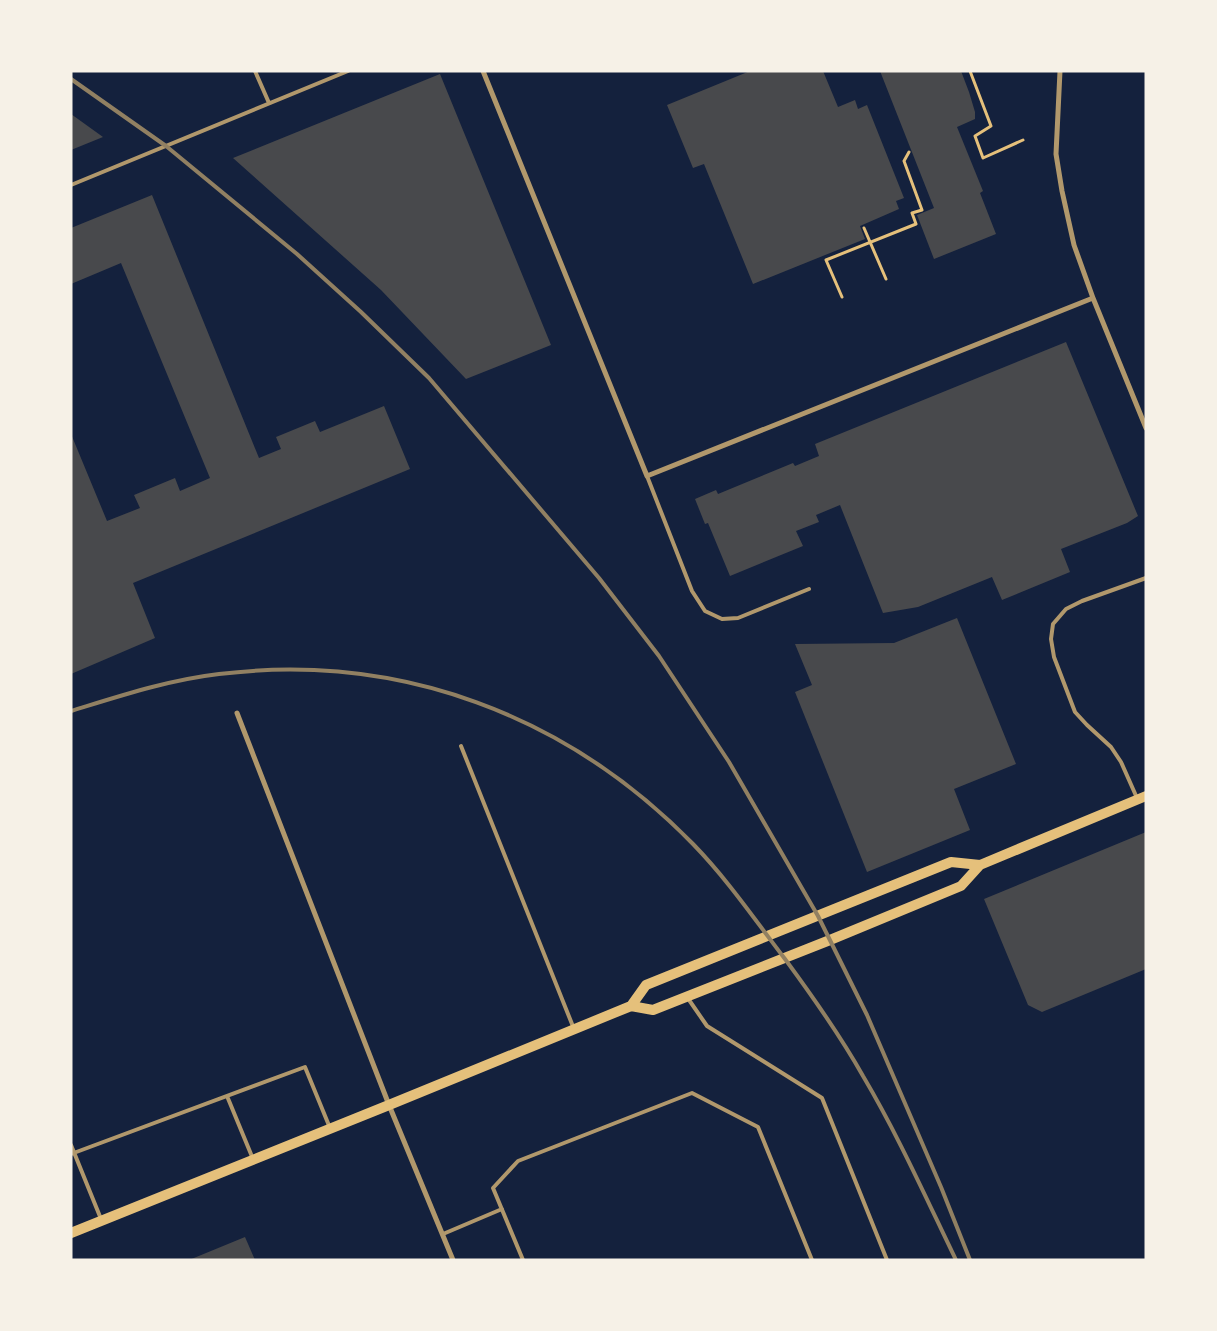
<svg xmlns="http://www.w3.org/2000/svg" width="1217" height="1331" viewBox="0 0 1217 1331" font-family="'DM Sans',sans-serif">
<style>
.building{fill:#48494c}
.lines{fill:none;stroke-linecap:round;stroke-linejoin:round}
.path{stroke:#e5c07b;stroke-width:3}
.service{stroke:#b1986c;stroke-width:4}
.minor{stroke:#b1986c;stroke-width:5}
.secondary{stroke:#e5c07b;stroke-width:10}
.rail{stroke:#918062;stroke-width:4}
</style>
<rect width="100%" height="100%" fill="#14213d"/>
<path class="building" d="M750 71H823L838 107 855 100 858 109 867 105 904 198 896 201 899 209 860 226 865 239 753 284 704 164 693 168 667 105Z
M880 71H961L969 92 975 112V119L957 127 983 191 980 193 996 234 934 259 917 215 934 208Z
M440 74 551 345 466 379 381 290 233 158Z
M71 114 103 137 71 150Z
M152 195 259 458 281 449 276 437 315 421 320 432 384 406 410 469 133 583 155 638 71 674V434L107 521 140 508 134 495 175 478 180 491 210 478 121 263 71 284V228Z
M1066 342 1138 516 1127 523 1061 549 1070 572 1002 600 992 577 918 607 883 613 840 505 816 515 819 522 796 531 803 546 730 576 708 523 705 524 695 499 716 490 718 494 793 463 795 466 819 456 815 444Z
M957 618 1016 764 954 789 970 830 867 872 795 692 812 685 795 644 894 643Z
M1146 832V969L1042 1012 1028 1005 984 899Z
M245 1237 255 1260H189Z"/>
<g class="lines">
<path class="path" d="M970 71 991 126 975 136 983 158 1023 140
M864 228 886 279
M842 297 826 260 916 224 912 213 922 210 904 161 909 152"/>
<path class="service" d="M255 71 269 103
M71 185 348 71
M647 476 692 591 705 611 722 619 738 618 809 589
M461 746 574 1029
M1137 798 1121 762 1111 747 1087 725 1075 712 1054 657 1051 639 1053 624 1066 609 1082 601 1146 578
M687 997 707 1026 822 1098 887 1260
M227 1096 253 1159
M71 1145 101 1219
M71 1154 305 1067 330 1128
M443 1234 502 1209
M523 1260 493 1188 518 1161 692 1093 758 1127 812 1260"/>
<path class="minor" d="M483 71 647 476 1093 298
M1060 71 1056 154 1062 191 1074 245 1093 298 1146 428
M237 713 389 1105 453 1260"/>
<path class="secondary" d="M631 1006 653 1010 830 940 961 886 980 865 1146 796
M71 1233 389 1105 631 1006 646 985 951 862 980 865"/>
<path class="rail" d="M71 79 166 146 297 254 361 312 429 378 599 578 659 656 729 762 818 916 867 1015 941 1187 970 1260
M71 711C120 696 168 680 219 674 400 652 567 715 693 844 728 880 755 920 785 959 813 997 840 1035 863 1076 898 1135 926 1198 956 1260"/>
</g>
<rect width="1217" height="1331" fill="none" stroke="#f6f1e7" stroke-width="145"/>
</svg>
